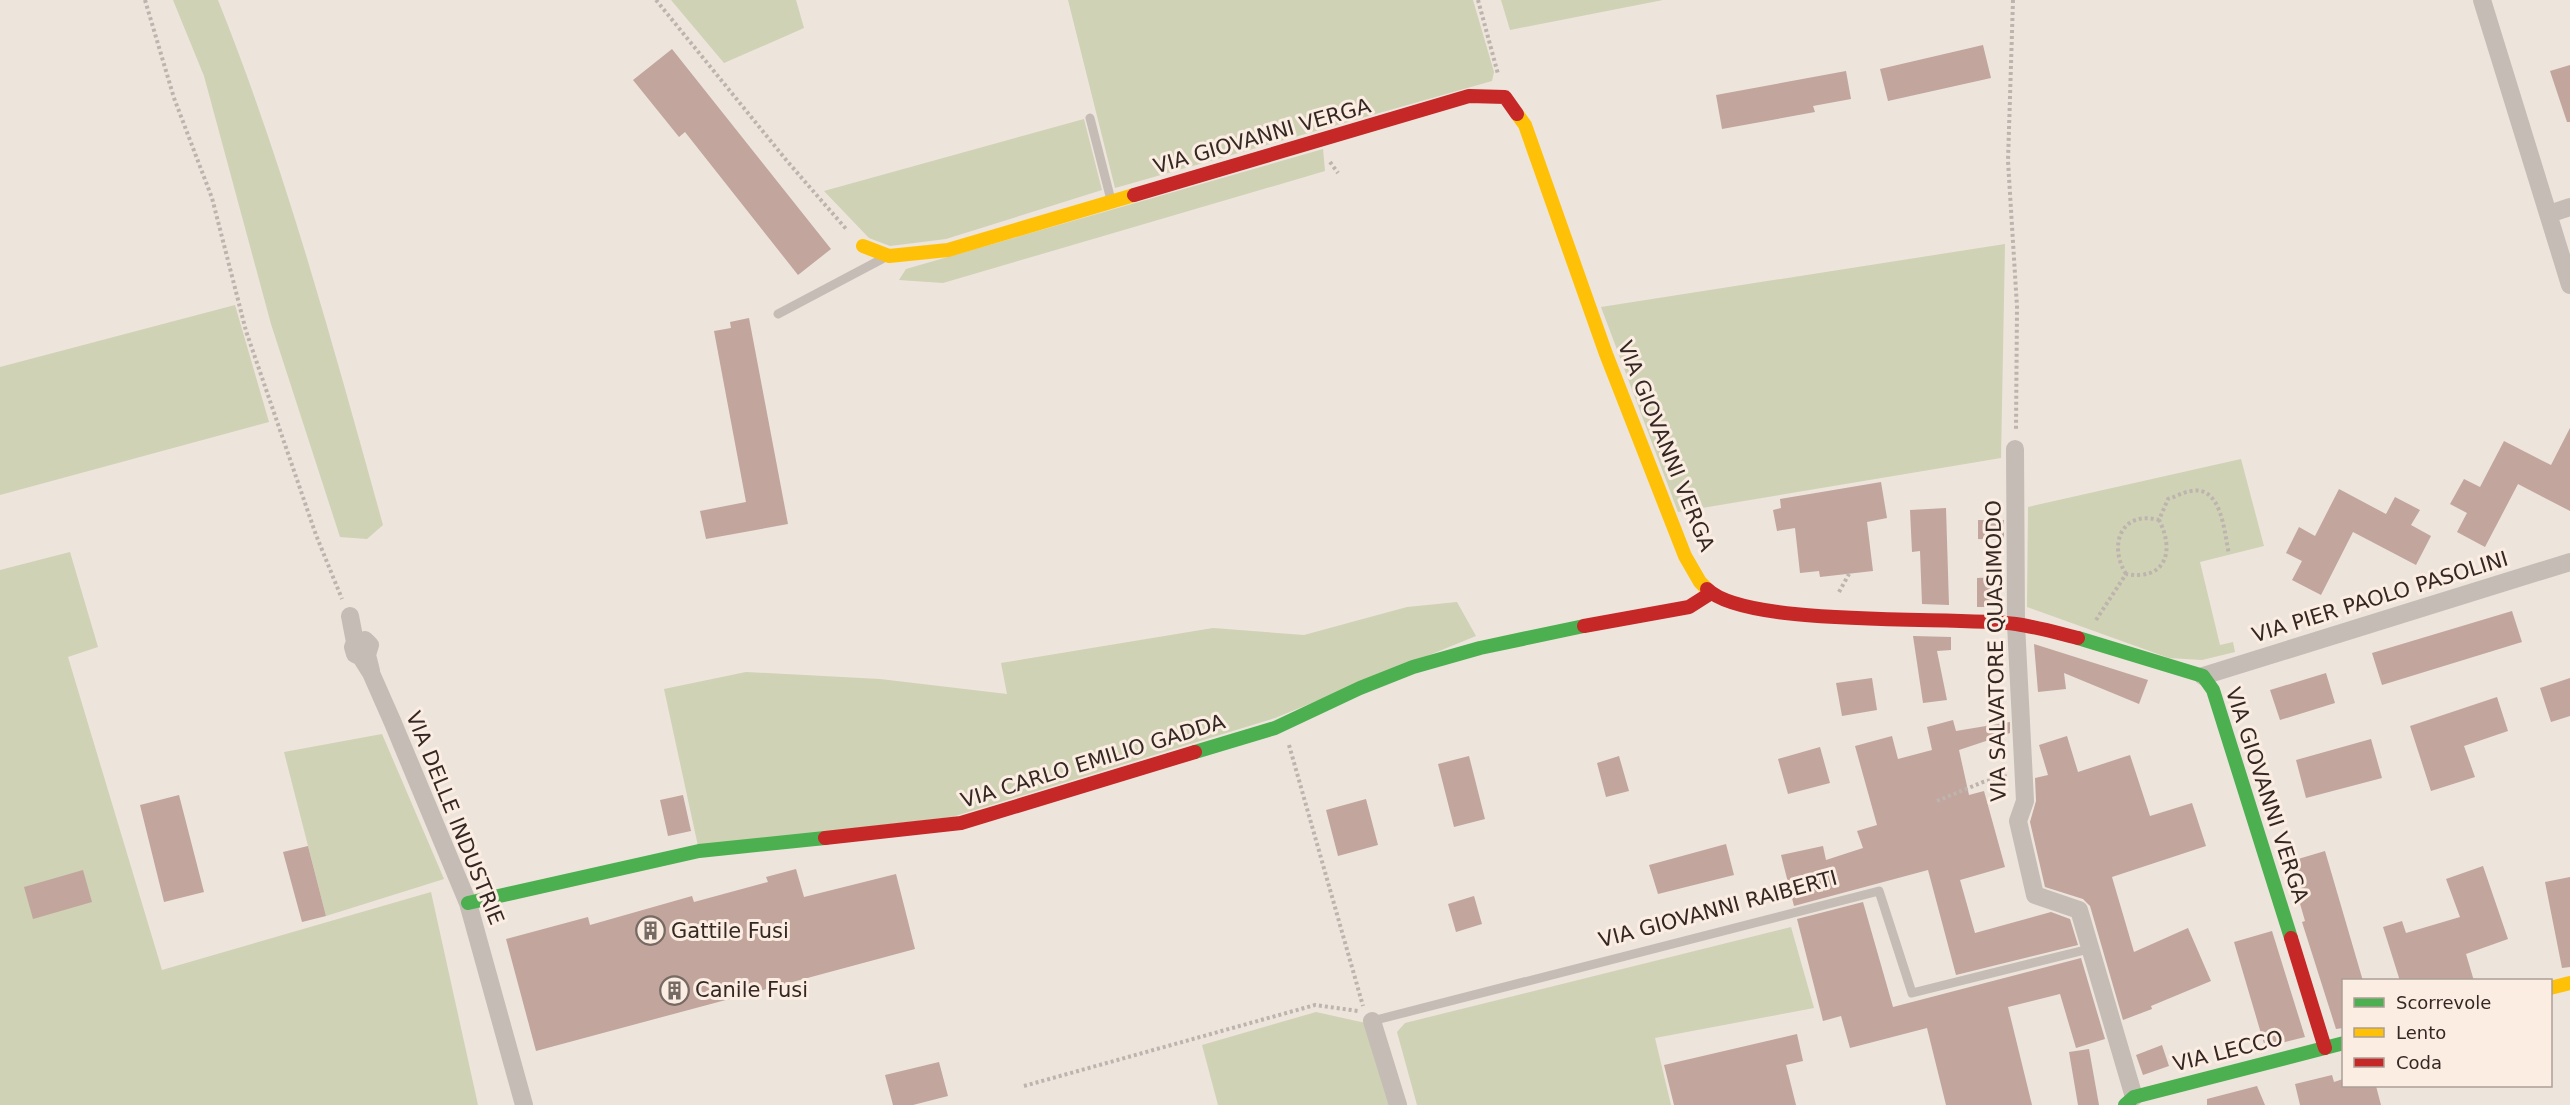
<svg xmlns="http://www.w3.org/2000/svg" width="2570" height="1105" viewBox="0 0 2570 1105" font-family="'DejaVu Sans',sans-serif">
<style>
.green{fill:#cfd2b5}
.building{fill:#c2a59c}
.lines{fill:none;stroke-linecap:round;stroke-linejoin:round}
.path{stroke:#beb4ae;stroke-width:4;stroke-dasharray:3 3;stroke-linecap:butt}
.lane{stroke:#c5bcb6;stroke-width:9}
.street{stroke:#c5bcb6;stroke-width:18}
.fast{stroke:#4caf50;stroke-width:14}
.slow{stroke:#ffc107;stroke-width:14}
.jam{stroke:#c62828;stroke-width:14}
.labels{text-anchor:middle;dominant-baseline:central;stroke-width:6;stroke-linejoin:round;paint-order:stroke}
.street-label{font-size:21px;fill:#352824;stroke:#fbede2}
.poi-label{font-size:21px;fill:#352824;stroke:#fbede2;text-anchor:start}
</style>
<rect width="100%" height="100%" fill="#ede4dc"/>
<path class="green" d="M173 0H218C286 170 334 349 383 525L367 539 340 537 271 324 204 76Z
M671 0H796L804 28 724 63Z
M1068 0H1473L1494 72 1492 81 1115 188Z
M1501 0H1663L1510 30Z
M1084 119 1102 190 946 239 890 246 869 238 824 191Z
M1323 149 1325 171 943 283 899 280 906 269Z
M2005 244 2001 458 1678 512 1601 307Z
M235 305 269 422 0 495V367Z
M2241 459 2264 546 2200 562 2220 645 2233 642 2235 652 2202 660 2169 658 2027 607 2028 507Z
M70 552 98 647 68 657 162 970 431 892 478 1105H0V570Z
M1457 602 1476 636 1275 718 952 817 698 846 664 689 746 672 880 679 1007 694 1001 663 1213 628 1304 635 1407 607Z
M382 734 444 879 326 916 284 752Z
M1791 927 1814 1008 1655 1038 1671 1105H1417L1397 1032 1405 1023Z
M1316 1012 1379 1026 1400 1105H1218L1202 1045Z"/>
<path class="building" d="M1983 45 1991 78 1888 101 1880 69Z
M672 49 831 249 798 275 685 132 679 137 633 80Z
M2570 65V122H2567L2550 71Z
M1846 71 1851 99 1813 106 1815 112 1722 129 1716 95Z
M749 318 788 524 706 539 700 511 746 502 714 331 731 328 730 322Z
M2570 428V511L2518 484 2485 547 2457 532 2467 513 2450 504 2464 479 2480 487 2504 441 2551 465Z
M1881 482 1887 518 1867 522 1873 571 1820 577 1819 571 1800 573 1795 528 1777 531 1773 510 1781 508 1780 499Z
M2339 489 2386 514 2395 497 2420 510 2411 525 2431 536 2416 565 2353 532 2321 595 2292 580 2302 561 2286 553 2299 527 2315 536Z
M1946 508 1949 605 1922 604 1920 551 1912 552 1910 510Z
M1978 520H2004V540L1978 539Z
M1998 577 1999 607H1977V578Z
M2512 611 2522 642 2382 685 2372 653Z
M1913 636 1951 637V650L1937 651 1947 700 1923 703Z
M2034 644 2148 680 2139 704 2064 673 2066 689 2038 692Z
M2326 673 2335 703 2280 720 2270 690Z
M1872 678 1877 710 1842 716 1836 683Z
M2570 678V716L2551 722 2540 688Z
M2497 697 2508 731 2464 746 2475 777 2431 791 2410 726Z
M1953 720 1956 731 2010 722V733L1959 750 1969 795 1984 791 2005 867 1960 880 1975 933 2051 912 2070 919 2078 945 1956 975 1928 870 1794 906 1781 855 1823 846 1826 860 1863 848 1857 831 1877 825 1855 746 1892 736 1898 759 1932 750 1927 727Z
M2067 736 2078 772 2130 755 2150 816 2192 803 2206 846 2112 877 2134 952 2188 928 2211 981 2151 1006 2152 1009 2123 1020 2090 906 2083 899 2045 887 2030 822 2036 801 2035 778 2048 775 2039 745Z
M2371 739 2382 778 2306 798 2296 760Z
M1820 747 1830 783 1788 794 1778 759Z
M1469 756 1485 819 1454 827 1438 764Z
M1619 756 1629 791 1606 797 1597 763Z
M179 795 204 892 164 902 140 805Z
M683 795 691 831 668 836 660 800Z
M1366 799 1378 845 1338 856 1326 810Z
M1726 844 1734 875 1658 894 1649 865Z
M308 846 326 916 302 922 283 852Z
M2325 851 2363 981H2343V1028L2336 1029 2302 922 2305 921 2288 862Z
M2483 866 2508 939 2466 954 2474 981H2400L2383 927 2402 921 2406 933 2460 917 2446 879Z
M796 869 804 897 896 874 915 949 536 1051 506 939 588 917 590 925 692 896 694 902 768 882 766 877Z
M83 870 92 902 33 919 24 887Z
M2570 877V967L2562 968 2545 882Z
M1474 896 1482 924 1456 932 1448 904Z
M1863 902 1893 1007 2081 958 2105 1039 2076 1048 2060 994 2008 1007 2032 1105H1946L1927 1028 1850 1048 1841 1016 1823 1021 1797 919Z
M2272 931 2305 1037 2265 1047 2234 942Z
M1797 1034 1803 1061 1786 1065 1796 1105H1674L1664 1065Z
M2162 1045 2169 1066 2143 1075 2136 1055Z
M2089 1049 2099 1105H2078L2069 1052Z
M939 1062 948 1096 913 1105H893L885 1075Z
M2332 1075 2334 1082 2343 1079V1086H2376L2381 1105H2300L2295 1084Z
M2257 1086 2265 1105H2207V1099Z"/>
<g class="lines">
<path class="path" d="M145 0 174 98 212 198 246 331 316 535 342 599
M656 0 787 161 847 230
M1478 0 1498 74
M2013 0 2008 161 2017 307 2016 431
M1330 162 1338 173
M2126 574C2108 545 2121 510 2159 520
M1839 592 1849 574
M2096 620 2126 574C2166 581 2175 551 2159 520L2168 499C2175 497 2183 492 2191 491 2222 485 2224 532 2229 554
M1289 745 1363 1006
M1937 801 1983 782 2007 776
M1024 1086 1315 1005 1358 1011"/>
<path class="lane" d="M1090 118 1111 200
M778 314 882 259
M1372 1021 1879 891 1912 993 2089 949"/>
<path class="street" d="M2482 0 2570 285
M2549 214 2570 207
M2015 449 2016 624 2025 801 2018 821 2035 895 2079 910 2134 1097
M350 616 355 642
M367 655 361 657 355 654 353 647 355 642 365 640 370 645 367 655 371 671
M361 657 371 673 393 723 468 903 524 1105
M2203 676 2570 562
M1372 1021 1398 1105"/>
<path class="fast" d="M2078 638 2203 676 2213 690 2291 938
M1195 752 1275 728 1360 688 1413 667 1480 648 1584 626
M468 903 699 851 825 838
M2125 1105 2134 1097 2344 1043"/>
<path class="slow" d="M1517 114 1525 125 1606 354 1685 556 1700 582 1707 589
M863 246 889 256 948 250 1134 195
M2550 988 2570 983"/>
<path class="jam" d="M1134 195 1469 96 1505 97 1517 114
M1707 589C1746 628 1953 616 2016 624 2037 627 2058 633 2078 638
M1584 626 1689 607 1711 593
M825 838 961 823 1195 752
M2291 938 2325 1048"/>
</g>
<defs>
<symbol id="building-ring" viewBox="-11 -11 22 22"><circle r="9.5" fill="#fbede2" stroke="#756a64" stroke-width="1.5"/><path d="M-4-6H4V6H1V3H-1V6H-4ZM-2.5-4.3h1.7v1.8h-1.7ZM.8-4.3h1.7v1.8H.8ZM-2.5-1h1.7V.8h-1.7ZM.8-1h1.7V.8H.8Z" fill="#756a64"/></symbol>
</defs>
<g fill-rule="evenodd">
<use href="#building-ring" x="634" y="914" width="33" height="33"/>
<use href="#building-ring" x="658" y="974" width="33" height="33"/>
</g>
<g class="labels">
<g class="street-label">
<text transform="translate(1262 136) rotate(-16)">VIA GIOVANNI VERGA</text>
<text transform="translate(1666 446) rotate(68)">VIA GIOVANNI VERGA</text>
<text transform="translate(2380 597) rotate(-17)">VIA PIER PAOLO PASOLINI</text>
<text transform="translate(1996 651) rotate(-91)">VIA SALVATORE QUASIMODO</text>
<text transform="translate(1093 761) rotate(-17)">VIA CARLO EMILIO GADDA</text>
<text transform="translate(2267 795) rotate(72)">VIA GIOVANNI VERGA</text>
<text transform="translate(455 818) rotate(68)">VIA DELLE INDUSTRIE</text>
<text transform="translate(1718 909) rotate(-15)">VIA GIOVANNI RAIBERTI</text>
<text transform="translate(2228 1051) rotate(-14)">VIA LECCO</text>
</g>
<g class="poi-label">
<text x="671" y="931">Gattile Fusi</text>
<text x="695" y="990">Canile Fusi</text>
</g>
</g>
<rect x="2342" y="979" width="210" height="108" fill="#fbede2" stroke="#ac9e96" stroke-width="1.5"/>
<rect x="2354" y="998" width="30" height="9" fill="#4caf50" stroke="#ac9e96" stroke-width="1.5"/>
<text x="2396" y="1009" font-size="18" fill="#352824">Scorrevole</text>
<rect x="2354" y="1028" width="30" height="9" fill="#ffc107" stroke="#ac9e96" stroke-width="1.5"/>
<text x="2396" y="1039" font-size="18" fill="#352824">Lento</text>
<rect x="2354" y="1058" width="30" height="9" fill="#c62828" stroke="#ac9e96" stroke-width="1.5"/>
<text x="2396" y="1069" font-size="18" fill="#352824">Coda</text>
</svg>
